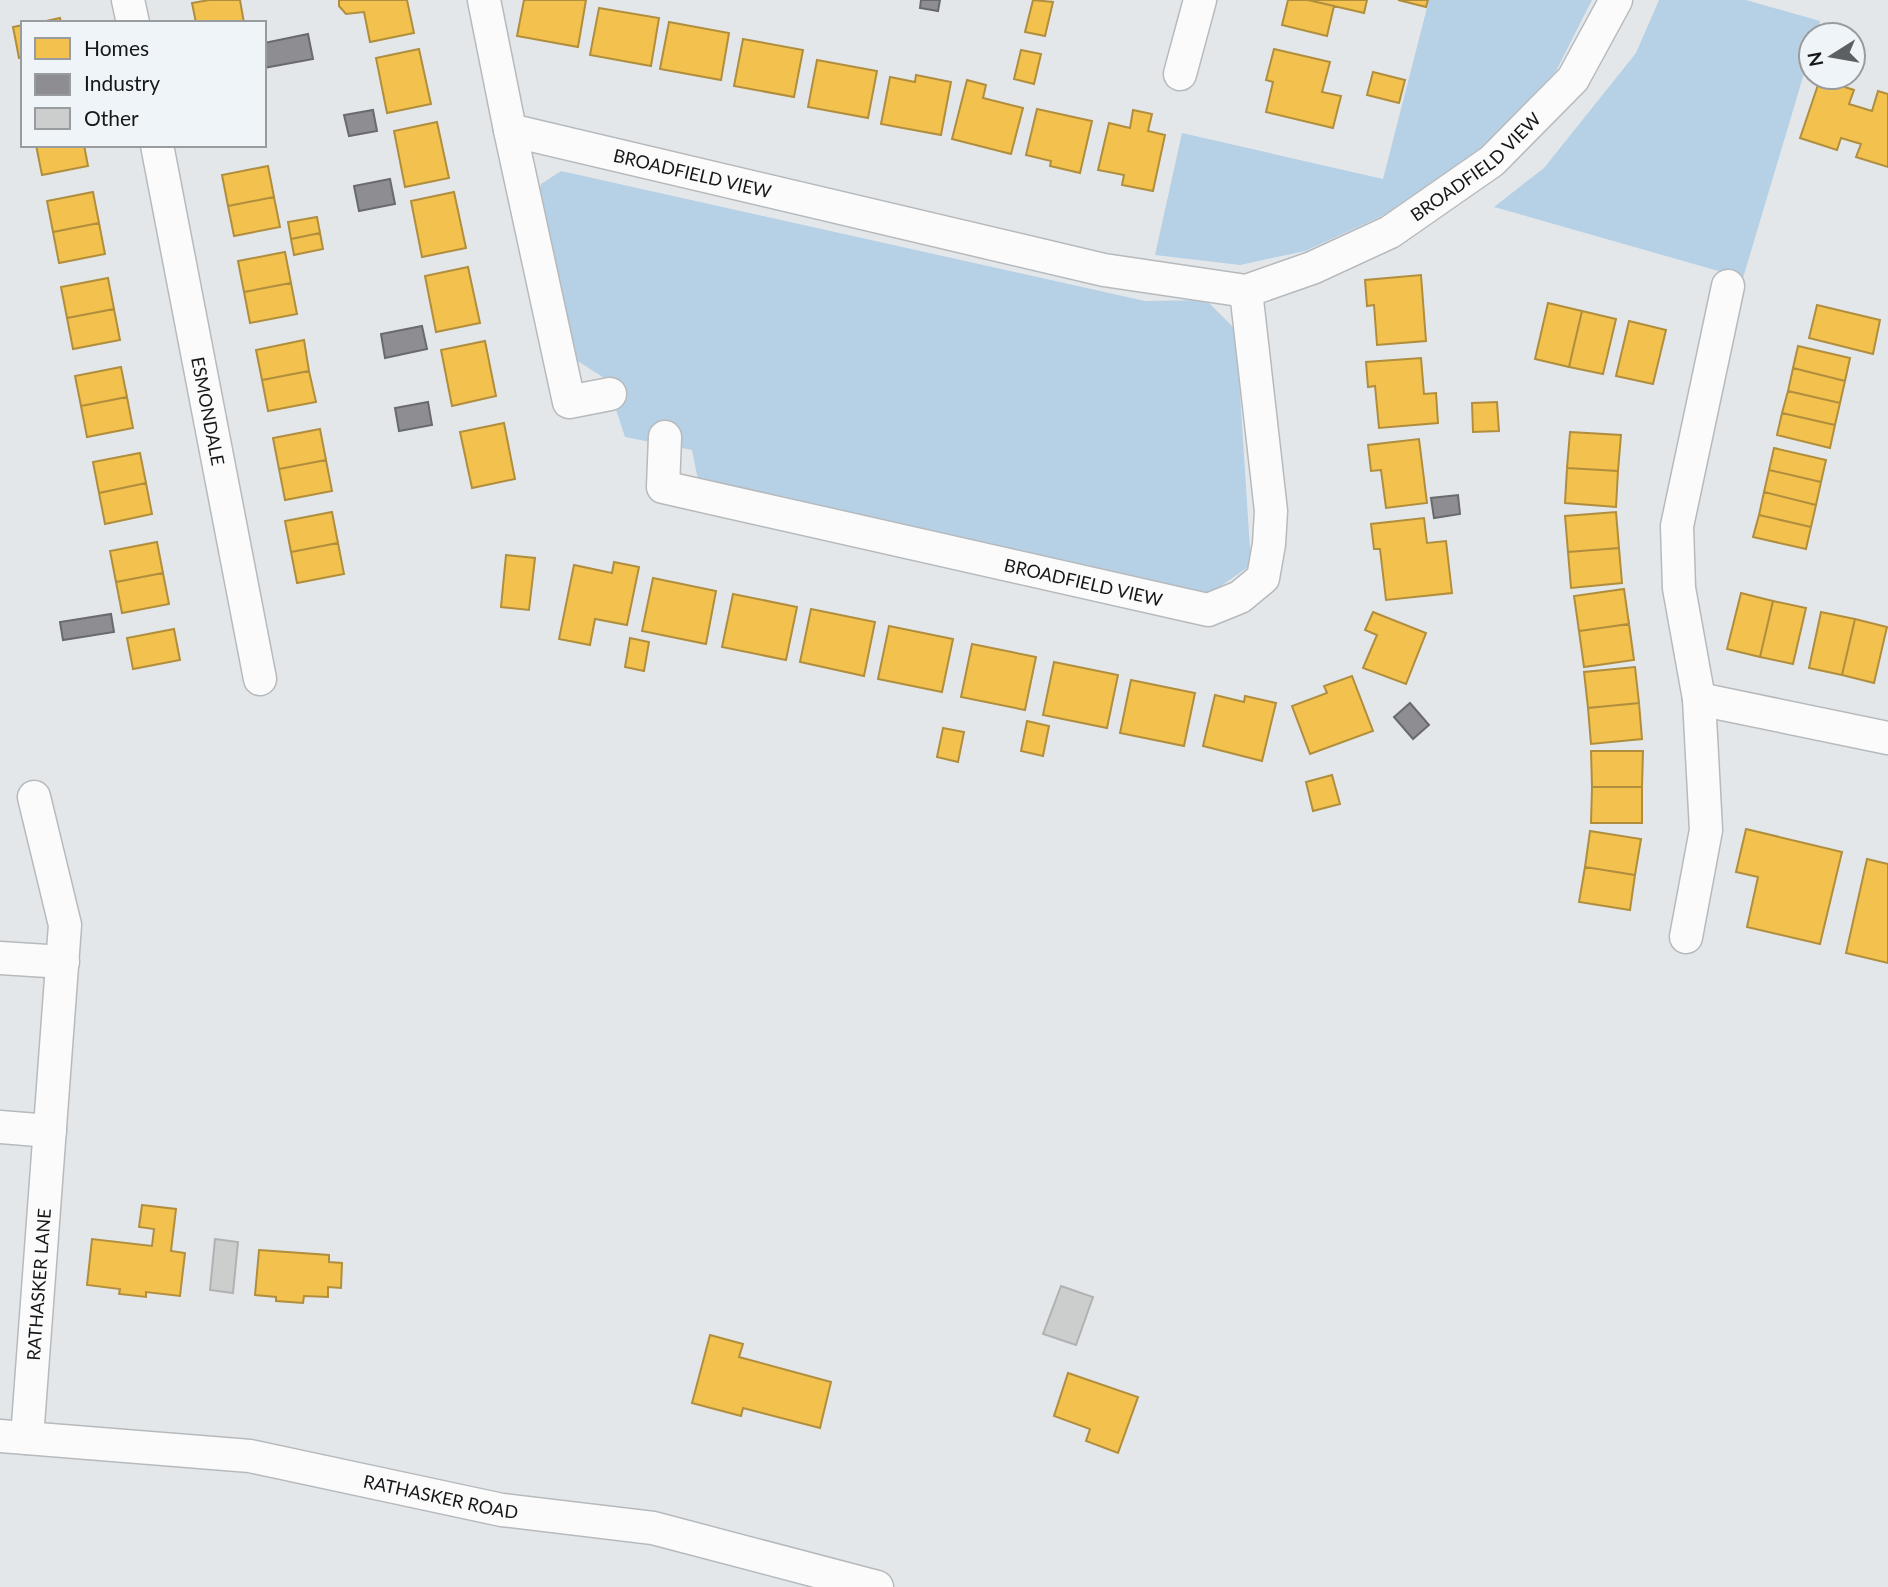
<svg xmlns="http://www.w3.org/2000/svg" width="1888" height="1587" viewBox="0 0 1888 1587" font-family="Lato,sans-serif">
<style>
.green{fill:#b6d0e5}
.homes{fill:#f2c14e;stroke:#b08e3e;stroke-width:2}
.industry{fill:#8d8d92;stroke:#696a6e;stroke-width:2}
.building{fill:#cccecd;stroke:#b0b1b1;stroke-width:2}
.lines{fill:none;stroke-linecap:round;stroke-linejoin:round}
.street-casing{stroke:#b7babc;stroke-width:35}
.street{stroke:#fbfbfc;stroke-width:32}
.labels{text-anchor:middle;dominant-baseline:central;stroke-width:7;stroke-linejoin:round;paint-order:stroke}
.street-label{font-size:18px;fill:#151719;stroke:#eff4f9}
</style>
<rect width="100%" height="100%" fill="#e4e7e9"/>
<path class="green" d="M1429 0H1592L1556 71 1483 149 1384 215 1305 251 1240 265 1155 255 1182 133 1383 179Z
M1659 0H1746L1820 21 1816 35H1811V50L1743 278 1494 207 1544 168 1636 53Z
M561 171 1145 301 1206 300 1236 330 1251 565 1211 593 700 490 692 450 625 437 606 379 568 355 536 209 541 184Z"/>
<path class="homes" d="M209 0H240L244 23H196L192 3Z
M339 0H407L414 33 370 42 364 12 346 14 339 6Z
M524 0H586L578 47 517 36Z
M1033 0 1053 2 1045 36 1025 32Z
M1288 0H1308L1334 6 1327 36 1282 25Z
M1308 0H1367L1364 13Z
M1398 0H1428L1426 7Z
M599 8 659 18 651 66 590 55Z
M60 18 61 23H37Z
M669 22 729 33 721 80 660 69Z
M23 25V57L19 58 13 27Z
M743 39 803 50 794 97 734 86Z
M419 49 431 104 387 113 376 58Z
M1274 49 1330 62 1322 92 1341 96 1333 128 1266 112 1273 82 1266 80Z
M1021 50 1041 54 1034 84 1014 79Z
M817 60 877 71 868 118 808 107Z
M1373 72 1405 80 1399 103 1367 95Z
M916 75 951 82 941 135 881 124 890 77 915 82Z
M1820 79 1854 90 1849 104 1872 111 1878 91 1888 94V167L1856 157 1861 144 1841 138 1837 150 1800 138Z
M967 80 986 85 983 98 1023 108 1011 154 952 139Z
M1037 109 1092 121 1080 173 1050 166 1051 161 1026 155Z
M1133 110 1152 114 1148 131 1165 135 1153 191 1122 185 1124 175 1098 170 1109 123 1130 128Z
M437 122 449 178 405 187 394 131Z
M36 145H84L88 166 42 175Z
M268 166 274 197 228 206 222 175Z
M93 192 99 223 53 232 47 201Z
M454 192 466 248 422 257 411 201Z
M274 197 280 227 234 236 228 206Z
M317 217 320 233 291 239 288 222Z
M99 223 105 254 59 263 53 232Z
M320 233 323 249 294 255 291 239Z
M285 252 291 283 244 292 238 261Z
M468 267 480 323 436 332 425 276Z
M1421 275 1426 341 1377 345 1374 305 1367 306 1365 280Z
M108 278 114 309 67 318 61 287Z
M291 283 297 314 250 323 244 292Z
M1548 303 1582 311 1569 367 1535 359Z
M1817 305 1880 320 1873 354 1809 338Z
M114 309 120 340 73 349 67 318Z
M1582 311 1616 319 1603 374 1569 367Z
M1629 321 1666 330 1653 384 1616 376Z
M304 340 309 371 262 380 256 350Z
M485 341 496 396 452 406 441 350Z
M1798 346 1850 358 1845 381 1793 368Z
M1421 358 1424 394 1436 393 1438 423 1379 428 1375 386 1368 387 1366 362Z
M121 367 127 397 81 406 75 376Z
M1793 368 1845 381 1840 403 1788 391Z
M309 371 316 402 268 411 262 380Z
M1788 391 1840 403 1835 425 1782 413Z
M127 397 133 428 87 437 81 406Z
M1497 402 1499 431 1473 432 1472 403Z
M1782 413 1835 425 1830 448 1777 435Z
M504 423 515 479 472 488 460 432Z
M320 429 326 460 279 469 273 438Z
M1570 432 1621 435 1618 471 1567 468Z
M1419 439 1427 503 1386 508 1381 470 1371 471 1368 445Z
M1774 448 1826 460 1821 482 1769 470Z
M140 453 146 483 99 493 93 462Z
M326 460 332 491 285 500 279 469Z
M1567 468 1618 471 1616 507 1565 503Z
M1769 470 1821 482 1816 505 1764 492Z
M146 483 152 514 105 524 99 493Z
M1764 492 1816 505 1811 527 1759 515Z
M332 512 338 543 291 552 285 521Z
M1616 512 1619 548 1568 552 1565 516Z
M1759 515 1811 527 1806 549 1753 537Z
M1424 518 1427 543 1446 541 1452 593 1386 600 1380 549H1374L1371 524Z
M157 542 163 573 116 582 110 551Z
M338 543 344 574 297 583 291 552Z
M1619 548 1622 583 1571 588 1568 552Z
M506 555 535 558 529 610 501 607Z
M614 562 639 567 627 625 595 619 590 645 559 639 574 565 612 573Z
M163 573 169 604 122 613 116 582Z
M653 578 716 591 706 644 642 631Z
M1624 589 1629 624 1579 631 1574 596Z
M1741 593 1773 601 1760 657 1727 649Z
M733 594 797 607 786 660 722 647Z
M1773 601 1806 608 1793 664 1760 657Z
M811 609 875 622 864 676 800 662Z
M1373 612 1426 633 1406 684 1363 668 1377 635 1365 630Z
M1821 612 1855 619 1842 675 1809 668Z
M1855 619 1887 627 1874 683 1842 675Z
M1629 624 1634 660 1584 667 1579 631Z
M889 626 953 639 942 692 878 679Z
M174 629 180 660 133 669 127 638Z
M630 638 649 642 644 671 625 667Z
M972 644 1036 657 1025 710 961 697Z
M1054 662 1118 675 1107 728 1043 715Z
M1635 667 1639 703 1588 708 1584 672Z
M1352 676 1373 731 1310 754 1292 706 1327 693 1324 686Z
M1131 680 1195 693 1184 746 1120 733Z
M1215 695 1244 702 1245 696 1276 703 1262 761 1203 746Z
M1639 703 1642 739 1591 744 1588 708Z
M1027 721 1049 726 1043 756 1021 751Z
M943 728 964 732 958 762 937 757Z
M1591 751H1643L1642 787H1592Z
M1332 775 1340 804 1313 811 1306 782Z
M1592 787H1642V823H1591Z
M1746 829 1842 852 1820 944 1747 927 1758 877 1736 872Z
M1590 831 1641 839 1635 875 1585 867Z
M1867 859 1888 864V963L1846 953Z
M1585 867 1635 875 1630 910 1579 902Z
M142 1205 176 1209 171 1251 185 1253 180 1296 146 1292V1297L119 1294 120 1289 87 1285 92 1239 152 1246 154 1229 139 1227Z
M259 1250 329 1255V1262L342 1263 341 1288 328 1287V1297L304 1296 303 1303 276 1301V1297L255 1295Z
M710 1335 743 1344 739 1357 831 1382 820 1428 743 1408 741 1416 692 1403Z
M1068 1373 1138 1397 1118 1453 1086 1441 1090 1429 1054 1416Z"/>
<path class="industry" d="M921 0H940L938 11 920 8Z
M308 34 313 59 264 68V43Z
M373 110 377 131 349 136 344 115Z
M390 179 395 204 359 211 354 186Z
M422 326 427 349 385 358 381 334Z
M428 402 432 425 399 431 395 408Z
M1458 495 1460 514 1434 518 1431 498Z
M111 614 114 632 63 640 60 622Z
M1410 703 1429 725 1413 739 1394 717Z"/>
<path class="building" d="M215 1239 238 1242 233 1293 210 1290Z
M1061 1286 1093 1297 1076 1345 1043 1334Z"/>
<g class="lines">
<defs>
<g id="street">
<path d="M128 0 133 23"/>
<path id="s1" d="M484 0 510 130 1104 270 1246 291 1312 268 1390 232 1492 161 1573 79 1616 0"/>
<path d="M1180 74 1200 0"/>
<path d="M510 130 569 402 610 394"/>
<path id="s2" d="M157 145 260 679"/>
<path id="s3" d="M665 437 663 487 1208 610 1240 597 1263 578 1269 544 1271 511 1246 291"/>
<path d="M1699 699 1888 738"/>
<path d="M1686 937 1706 830 1699 699 1679 588 1677 526 1728 286"/>
<path d="M0 958 63 962"/>
<path d="M0 1127 50 1131"/>
<path id="s4" d="M0 1436 250 1456 502 1510 653 1528 877 1587"/>
<path id="s5" d="M27 1438 65 925 34 797"/>
</g>
</defs>
<use href="#street" class="street-casing"/>
<use href="#street" class="street"/>
</g>
<g class="labels">
<g class="street-label">
<text stroke="none"><textPath href="#s1" startOffset="1150">BROADFIELD VIEW</textPath></text>
<text stroke="none"><textPath href="#s1" startOffset="320">BROADFIELD VIEW</textPath></text>
<text stroke="none"><textPath href="#s2" startOffset="271">ESMONDALE</textPath></text>
<text stroke="none"><textPath href="#s3" startOffset="481">BROADFIELD VIEW</textPath></text>
<text stroke="none"><textPath href="#s5" startOffset="154">RATHASKER LANE</textPath></text>
<text stroke="none"><textPath href="#s4" startOffset="446">RATHASKER ROAD</textPath></text>
</g>
</g>
<rect x="21" y="21" width="245" height="126" fill="#eff4f9" stroke="#989c9f" stroke-width="2"/>
<rect x="35" y="38" width="35" height="21" fill="#f2c14e" stroke="#989c9f" stroke-width="2"/>
<text x="84" y="56" font-size="21" fill="#151719">Homes</text>
<rect x="35" y="74" width="35" height="21" fill="#8d8d92" stroke="#989c9f" stroke-width="2"/>
<text x="84" y="91" font-size="21" fill="#151719">Industry</text>
<rect x="35" y="108" width="35" height="21" fill="#cccecd" stroke="#989c9f" stroke-width="2"/>
<text x="84" y="126" font-size="21" fill="#151719">Other</text>
<g transform="translate(1832 56) rotate(259)"><circle r="33" fill="#eff4f9" stroke="#989c9f" stroke-width="2"/>
<path d="M0-5L12 26L0 18L-12 26Z" fill="#5d6062"/>
<text y="-10" font-size="19" font-weight="bold" text-anchor="middle" fill="#151719">N</text>
</g>
</svg>
